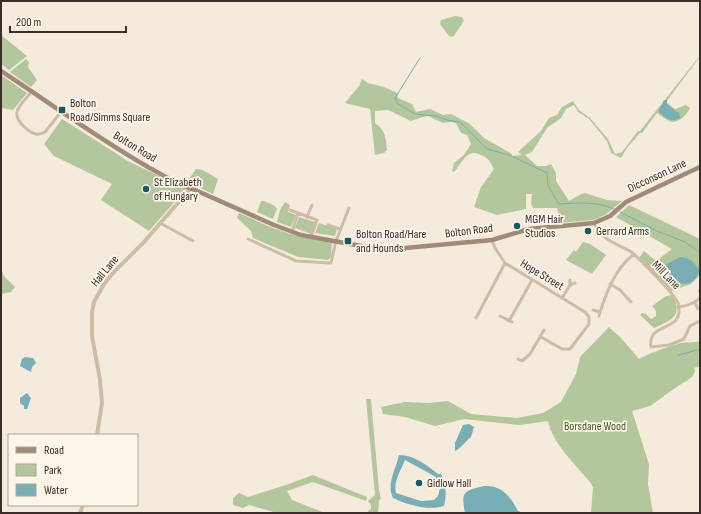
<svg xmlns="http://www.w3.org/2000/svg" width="701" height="514" viewBox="0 0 701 514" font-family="'Sofia Sans Condensed',sans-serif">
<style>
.green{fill:#b4c69b}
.water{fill:#79aeb5;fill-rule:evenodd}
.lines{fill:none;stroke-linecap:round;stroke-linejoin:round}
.stream{stroke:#79aeb5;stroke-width:1}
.minor{stroke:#cebca7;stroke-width:3}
.tertiary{stroke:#cebca7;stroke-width:4}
.secondary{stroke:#a28a78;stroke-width:4.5}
.poi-dot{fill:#195760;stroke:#fcf5ea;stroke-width:1.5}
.labels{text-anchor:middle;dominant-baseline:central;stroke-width:3.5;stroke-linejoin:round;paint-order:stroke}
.poi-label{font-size:12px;fill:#3a2f28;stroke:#fcf5ea;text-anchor:start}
.street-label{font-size:12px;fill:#3a2f28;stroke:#fcf5ea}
.park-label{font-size:12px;fill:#465b2a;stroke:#fcf5ea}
</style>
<rect width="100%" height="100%" fill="#f5ebdd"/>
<path class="green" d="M455 16 462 17 464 21 453 37 449 36 440 24 441 20Z
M1 35 27 56 9 70 1 64Z
M698 58H699L666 102 675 109 686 105 690 108C687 115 677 125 669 121 665 119 661 116 657 113L642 133H640L627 148 621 158 611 153 607 141 589 119 578 112 574 105 566 109 561 118 547 128 532 152 525 155 537 166H546L551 164 556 173V181L569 201 581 194 585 193 607 200 622 201 605 215 594 220 559 223 558 211 557 208H533L531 204 532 194H526V209L497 215 474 207 481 187 494 169C490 162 489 158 481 155 467 148 463 162 454 172L452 171 454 163 464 155 471 144 467 135 461 133 456 123 451 122 443 123 428 116 423 117 411 121 388 110 375 111V123C385 130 386 137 387 150L384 153 375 155 370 109 345 103 359 86 362 79 368 83 384 87 397 93 398 98 412 104 416 112 430 109 443 115 451 114 470 124 484 138 512 154V156L522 155 518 152 541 131 549 118 557 115 562 107 573 101 579 110 590 118 608 139 615 154 622 152 638 131H640Z
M26 59 29 62 28 67 37 80 31 87 10 72Z
M1 75 27 93 13 110 1 108Z
M62 119 128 161 186 189 149 231 101 200 112 184 54 156 44 144Z
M196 169 203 170 218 179 213 194 187 182Z
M261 201H264L275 206 277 209 273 219 257 212Z
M285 202 290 205 288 212 296 215 291 227 277 222 280 210Z
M629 205 700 239V275L691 284 671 291 639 258 644 251 656 261 672 249 616 217Z
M239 213 268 226 290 234 332 242 331 257 328 260 298 257 253 238 251 231 237 218Z
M299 217 315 222 311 234 295 228Z
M319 223 337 229 335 236 315 233Z
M583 242 590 244 606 255 592 274 566 260 574 250 576 252Z
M1 269 4 276 15 287 11 292 1 294Z
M673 295C683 317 671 320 654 328L640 315 642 313 646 314 651 319 656 316V311L652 306 666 296Z
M609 327 621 338 639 359C652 352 666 347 681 343 687 342 694 343 700 341V366L694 368 695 371 693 376 688 380 678 386 650 406 632 411 649 464 648 484 653 513H591L593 487 590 482C576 465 552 443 548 421L520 425 464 419 435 426 405 417 383 414 381 407 405 402 429 403 448 401 471 414 517 418 543 413 561 402 576 374 580 357Z
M366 399H371L379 490 381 499 379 500 378 513H367L368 511 371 509V505L368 501 375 495Z
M313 475 367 497 366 501 313 482 287 491 292 500 325 513H277L249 505 243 508 233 505V498L239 493 248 497 286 485Z"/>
<path class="water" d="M666 100H667V104L677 112H679L680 118C670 124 665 117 658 111L663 103V101Z
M680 257C691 258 694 262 700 271 691 290 681 284 665 277L663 266Z
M25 357 33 358 36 363 32 367 31 372 20 366 22 359Z
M27 393 31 398 27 409H24V406L20 403V398Z
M469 424 474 427 471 437C465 441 462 448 455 451V443L463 425Z
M399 455C415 455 426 465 438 474H441C446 485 447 494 444 506 428 511 408 505 393 498 386 484 396 469 399 455ZM405 460 436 477 440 488 438 496 434 500 421 501 396 493C393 482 401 470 405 460Z
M484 486C502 485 510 496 518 511L524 513H465C461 492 463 491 484 486Z"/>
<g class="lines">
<path class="stream" d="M420 58 395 98 398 104 415 114 436 116 447 120 460 122 487 149 509 155 547 173 548 186 559 204C577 203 596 201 614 209
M620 212 657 231 685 242 700 253
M679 355 700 349"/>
<path class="minor" d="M32 91C28 97 18 105 17 112 15 120 28 132 36 134 39 135 42 133 45 132L61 112
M290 210 317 220 311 237
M307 217 312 205
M160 223 193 241
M594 223C600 239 617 244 630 251 637 256 676 296 678 303 686 334 647 320 651 347L669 345 684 339 690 326 700 321
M328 225 340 229
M292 232 298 213
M248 239 296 261 331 263 336 241 349 208
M492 240 495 248 505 263 585 312 589 317V324L570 349H562L541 337
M570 280V285L575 283
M610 284 620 290 631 302
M699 291 700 292
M562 298 570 285
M695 303 698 309
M678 307C687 306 694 304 700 298
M593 310 600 312 599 316
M600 312C607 291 615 269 634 254
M500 316 512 322
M476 318 505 263
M509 321 532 280
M518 359 522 361 530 354 544 330"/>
<path class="tertiary" d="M97 435 102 403 100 380 92 336V312L94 302 104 284 113 273 144 242 190 189
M80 513 83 505"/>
<path class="secondary" d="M1 71C50 103 97 138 148 167 161 174 182 187 195 190L274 225 301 235 378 249 405 248 492 240 529 229 594 223 610 216 626 202 687 173 700 167"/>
</g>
<g class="poi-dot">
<rect x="58" y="106" width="8" height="8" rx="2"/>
<circle cx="146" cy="189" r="4"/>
<circle cx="517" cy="226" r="4"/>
<circle cx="588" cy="231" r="4"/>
<rect x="344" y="237" width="8" height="8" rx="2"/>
<circle cx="419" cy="483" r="4"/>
</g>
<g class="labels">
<g class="poi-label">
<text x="70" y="103">Bolton<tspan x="70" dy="14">Road/Simms Square</tspan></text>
<text x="154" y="182">St Elizabeth<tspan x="154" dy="14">of Hungary</tspan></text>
<text x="525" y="219">MGM Hair<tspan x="525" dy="14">Studios</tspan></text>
<text x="596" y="231">Gerrard Arms</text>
<text x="356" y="234">Bolton Road/Hare<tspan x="356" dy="14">and Hounds</tspan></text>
<text x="427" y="483">Gidlow Hall</text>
</g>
<g class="street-label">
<text transform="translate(135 147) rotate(31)">Bolton Road</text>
<text transform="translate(657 176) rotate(-25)">Dicconson Lane</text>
<text transform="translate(469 231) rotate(-7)">Bolton Road</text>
<text transform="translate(105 271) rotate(-51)">Hall Lane</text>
<text transform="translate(542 275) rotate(31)">Hope Street</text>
<text transform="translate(666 275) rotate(46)">Mill Lane</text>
</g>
<g class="park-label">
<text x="595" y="426">Borsdane Wood</text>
</g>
</g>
<rect width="701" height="514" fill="none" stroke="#3a2f28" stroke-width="4"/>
<rect x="8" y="434" width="130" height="72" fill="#fcf5ea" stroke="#aea69c"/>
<rect x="16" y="447" width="20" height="6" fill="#a28a78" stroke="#aea69c"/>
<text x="44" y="454" font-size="12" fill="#3a2f28">Road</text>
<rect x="16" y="464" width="20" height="12" fill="#b4c69b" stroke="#aea69c"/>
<text x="44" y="474" font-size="12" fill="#3a2f28">Park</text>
<rect x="16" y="484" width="20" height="12" fill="#79aeb5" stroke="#aea69c"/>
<text x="44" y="494" font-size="12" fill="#3a2f28">Water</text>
<path d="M10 26v6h116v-6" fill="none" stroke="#3a2f28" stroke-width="2"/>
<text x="16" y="26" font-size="12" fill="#3a2f28" stroke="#fcf5ea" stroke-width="3" paint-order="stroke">200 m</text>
</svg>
